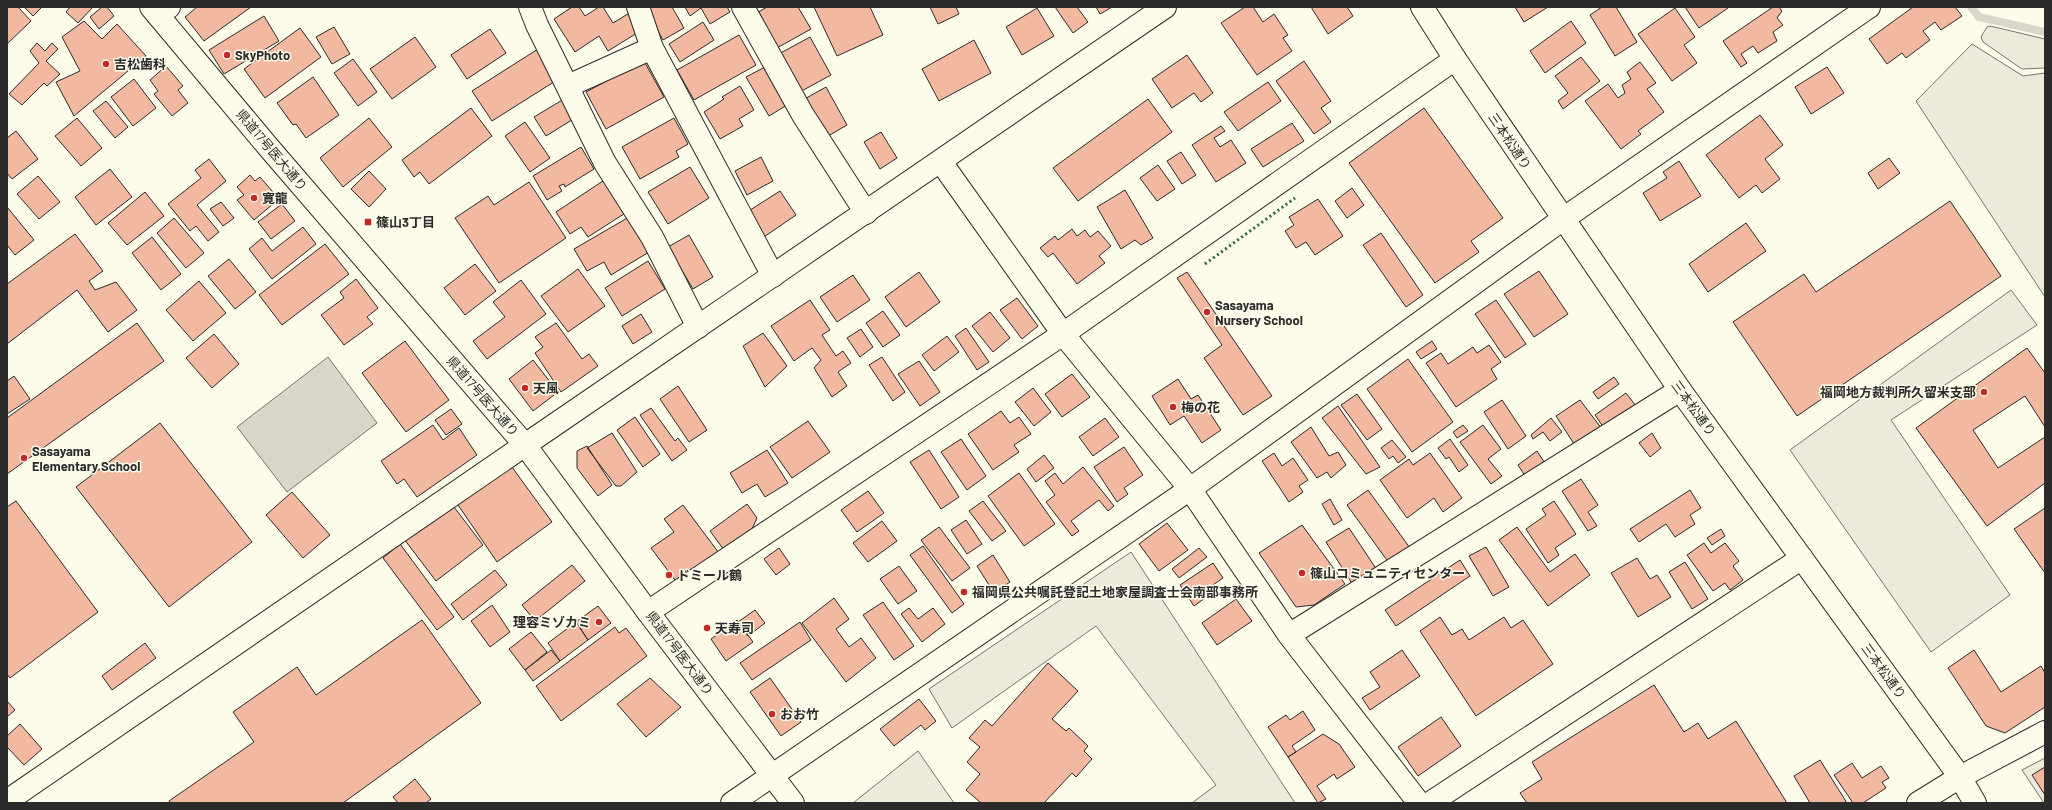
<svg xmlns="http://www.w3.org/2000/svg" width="2052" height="810" viewBox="0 0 2052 810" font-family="Barlow,'Noto Sans JP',sans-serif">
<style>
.green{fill:#ecebdb;stroke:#74746e}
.parking{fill:#eceadb;stroke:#74746e}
.water{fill:#d8d7c9;stroke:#74746e}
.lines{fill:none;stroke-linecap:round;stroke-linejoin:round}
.stream{stroke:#d8d7c9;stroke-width:8}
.building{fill:#f2b8a0;stroke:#2b2b2b}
.minor-casing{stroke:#2b2b2b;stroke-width:24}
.tertiary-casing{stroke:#2b2b2b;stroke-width:24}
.primary-casing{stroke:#2b2b2b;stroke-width:24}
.minor{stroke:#fdfbea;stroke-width:22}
.tertiary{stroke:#fdfbea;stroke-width:22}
.primary{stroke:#fdfbea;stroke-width:22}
.hedge{stroke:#34623c;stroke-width:3;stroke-dasharray:2 3;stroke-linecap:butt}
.poi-dot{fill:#c62828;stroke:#fdfbea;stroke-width:1.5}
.labels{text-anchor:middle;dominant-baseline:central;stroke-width:3;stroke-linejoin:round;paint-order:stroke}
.poi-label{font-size:13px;font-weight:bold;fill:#2b2b2b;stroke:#fdfbea;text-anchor:start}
.street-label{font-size:13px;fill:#2b2b2b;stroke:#fdfbea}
</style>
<rect width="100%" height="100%" fill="#fdfbea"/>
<path class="green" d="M1990 26 2045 39V68L2022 69 1983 42 1981 37 1987 27Z
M1131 552 1295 803H1192L1216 785 1096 626 952 728 929 689Z
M918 751 954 803H853Z"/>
<path class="parking" d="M1972 44 2023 76 2045 73V297L1916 101Z
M2011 290 2037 325 1891 420 2010 595 1931 652 1790 450Z
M2045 758V803H2044L2022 770Z"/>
<path class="water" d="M328 357 377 423 287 492 237 427Z"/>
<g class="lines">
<path class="stream" d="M1971 7 1979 17 2045 32"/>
</g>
<path class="building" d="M7 7H18L31 21 7 44Z
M24 7H42L33 16Z
M70 7H93L78 23 66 12Z
M102 7H107L114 16 99 29 90 17Z
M197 7H251L204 41 185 17Z
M572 7H579L585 16 599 7H603L613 23 631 12 642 30 608 51 599 36 575 52 554 19Z
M646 7H672L684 28 663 40 645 8Z
M685 7H727L730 12 710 24 701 8 690 16Z
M767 7H798L811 29 775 49 755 14Z
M814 7H870L883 35 837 56Z
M930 7H956L959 14 938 24Z
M1055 7H1077L1088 22 1073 33Z
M1096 7H1112L1100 14Z
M1245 7H1253L1263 22 1274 14 1288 35 1283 38 1292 51 1257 75 1221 23Z
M1311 7H1347L1353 16 1328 34Z
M1515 7H1548L1524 22Z
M1602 7H1616L1637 42 1615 56 1590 15Z
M1685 7H1728V8L1699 28Z
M1773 7H1779L1782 11 1777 18 1783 25 1773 32 1777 41 1758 53 1753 46 1741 54 1747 63 1741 67 1723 41Z
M1913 7H1955L1962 16 1941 30 1935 22 1923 31 1930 40 1906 58 1902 53 1887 64 1869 39Z
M1037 8 1054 36 1022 55 1006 27Z
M1675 8 1695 37 1684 45 1697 63 1672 81 1638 34Z
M264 16 279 41 224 74 209 50Z
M84 21 102 39 117 24 146 56 74 116 56 82 80 71 62 37Z
M1571 21 1586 43 1545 73 1530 51Z
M703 22 714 40 680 62 669 44Z
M334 27 350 54 332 64 316 37Z
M300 28 321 57 265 98 244 69Z
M490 29 506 53 467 79 451 55Z
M739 35 756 65 694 100 677 70Z
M415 37 436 67 392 99 370 69Z
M810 37 831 75 798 93 777 55Z
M974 40 991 73 939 101 922 69Z
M37 43 45 51 52 43 58 49 46 61 60 74 47 86 44 83 22 105 9 94 39 63 30 51Z
M538 49 557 80 492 121 472 91Z
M1187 55 1213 93 1201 102 1194 93 1172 108 1152 79Z
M1581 57 1600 81 1563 109 1558 101 1568 93 1555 76Z
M353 59 377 92 358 106 334 73Z
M644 61 664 97 606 129 586 92Z
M1304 61 1331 101 1321 108 1331 122 1314 134 1276 81Z
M1640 62 1656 83 1647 89 1664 112 1638 131 1641 134 1621 149 1585 101 1608 84 1618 98 1625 93 1622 85 1631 79 1627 72Z
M166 66 183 86 178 90 188 103 172 116 154 94 158 91 150 80Z
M765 67 787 105 769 116 746 77Z
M1827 67 1844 93 1811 114 1795 87Z
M313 77 339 115 306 138 296 124 293 125 277 103Z
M134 79 156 108 133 126 111 97Z
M1268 82 1281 101 1238 131 1224 112Z
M740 86 754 110 739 119 743 126 720 139 704 112 724 99 722 97Z
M826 87 847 125 823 139 801 101Z
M564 99 575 118 546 136 534 117Z
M1148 99 1172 132 1078 201 1053 168Z
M106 101 128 127 115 138 93 111Z
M471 108 492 136 429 184 420 172 414 177 402 160Z
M1424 108 1503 218 1471 241 1479 252 1435 283 1349 163Z
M1760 115 1783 145 1765 159 1780 179 1762 193 1756 185 1739 198 1706 155Z
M77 118 102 148 81 166 55 136Z
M369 118 392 147 343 187 320 158Z
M674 118 688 144 676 151 679 157 640 179 622 147Z
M525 122 550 158 530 172 505 136Z
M1292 123 1304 141 1263 167 1251 149Z
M1221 126 1225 131 1214 138 1220 147 1231 140 1246 163 1216 182 1192 145Z
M16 131 38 159 12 179 7 173V138Z
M881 132 897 158 880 169 864 142Z
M581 147 594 169 565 187 564 184 559 186 562 191 547 200 533 176Z
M1181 152 1196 175 1182 184 1167 161Z
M761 157 773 181 747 195 735 171Z
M1889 158 1900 173 1878 189 1868 173Z
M209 159 226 181 197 205 219 232 208 241 196 226 190 231 168 204 201 178 195 170Z
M1679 161 1701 196 1660 221 1643 193 1667 178 1663 172Z
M1158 165 1175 189 1157 201 1140 178Z
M690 167 709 198 668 224 648 192Z
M110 169 132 197 96 225 75 197Z
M369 171 386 189 369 207 351 189Z
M250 175 255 181 260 177 279 199 254 220 237 200 244 195 237 187Z
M38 176 60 202 39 219 17 194Z
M609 177 630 210 588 237 581 227 570 234 556 212Z
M529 182 566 238 499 283 455 218 488 196 494 205Z
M1352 188 1364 205 1347 218 1335 201Z
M1125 190 1153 238 1141 245 1135 240 1121 249 1097 207Z
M780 191 796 215 761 239 744 214Z
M145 192 164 216 127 245 108 223Z
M1318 199 1343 236 1315 255 1306 242 1296 248 1285 231 1294 225 1289 217Z
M1950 201 2001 276 1797 416 1733 322 1804 274 1816 292Z
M221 202 234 218 223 226 210 209Z
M282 204 295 221 271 239 258 222Z
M7 207 34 240 15 255 7 245Z
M629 217 649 252 611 275 604 262 587 271 574 249Z
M174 218 204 253 186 268 157 233Z
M1746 223 1766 251 1708 292 1689 264Z
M303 227 316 244 272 279 249 249 262 238 272 251Z
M1072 229 1077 236 1085 230 1090 237 1098 231 1111 246 1099 256 1105 263 1077 284 1053 253 1048 257 1040 248 1055 236 1058 240Z
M1381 233 1423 295 1406 307 1363 245Z
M75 234 103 271 89 281 95 290 116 282 137 310 108 332 77 290 7 344V284Z
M689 235 713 277 693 289 668 247Z
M152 237 181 274 161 290 132 253Z
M325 244 349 274 282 325 259 295Z
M229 259 256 292 235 309 208 276Z
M648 261 665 289 622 316 605 288Z
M475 264 496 291 465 315 444 288Z
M578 269 605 306 568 332 541 296Z
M1539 271 1568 314 1534 337 1504 294Z
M919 272 940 302 906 327 885 297Z
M1187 272 1272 396 1243 415 1204 358 1222 345 1177 278Z
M853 275 870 300 837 322 820 297Z
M356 279 378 308 367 317 373 324 344 345 321 315 344 298 340 292Z
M521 280 546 314 487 359 473 341 505 317 493 302Z
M199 281 226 313 193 341 166 310Z
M1017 298 1038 326 1022 339 1000 310Z
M810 300 830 330 822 335 836 356 843 351 851 363 838 372 847 386 832 397 814 368 821 360 812 348 794 361 771 326Z
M1496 300 1526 344 1505 358 1475 314Z
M883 311 900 335 883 347 866 323Z
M990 312 1010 338 993 352 972 326Z
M641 314 652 332 633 344 622 326Z
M137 323 164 361 7 474V418Z
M556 323 582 359 589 354 598 366 561 392 535 353 543 347 535 337Z
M966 328 989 362 977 370 955 336Z
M861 329 873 347 860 357 847 338Z
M763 333 787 366 765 387 743 346Z
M214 334 239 364 212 388 186 358Z
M947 336 959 352 934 371 922 355Z
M405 341 449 400 406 432 362 373Z
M1432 341 1437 349 1421 359 1416 352Z
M1489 345 1501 362 1491 369 1497 379 1456 407 1426 363 1441 353 1448 364 1473 347 1477 353Z
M2027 348 2045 373V427L2025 396 1973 430 1998 468 2045 437V483L1987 526 1916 428Z
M882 357 905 392 893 401 869 365Z
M1408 359 1453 422 1412 452 1367 389Z
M533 360 558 392 533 411 509 379Z
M919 361 940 392 920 406 898 374Z
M1072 374 1090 397 1062 417 1045 394Z
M14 376 30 399 7 414V381Z
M1614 377 1619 384 1598 399 1593 392Z
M1178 379 1191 399 1198 395 1221 430 1202 443 1184 416 1170 425 1152 396Z
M678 386 707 430 689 442 660 399Z
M1033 388 1051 412 1034 426 1015 402Z
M1626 393 1636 406 1604 428 1595 415Z
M1357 394 1382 429 1367 440 1341 405Z
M1502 400 1526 436 1508 449 1484 412Z
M1580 400 1602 429 1576 447 1556 416Z
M1338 406 1380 467 1366 474 1322 418Z
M651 408 675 441 678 438 687 450 672 461 640 415Z
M451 409 462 424 446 435 435 420Z
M1001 411 1010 423 1019 417 1031 434 1014 445 1019 452 993 470 968 434Z
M635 417 660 454 643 467 617 430Z
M1105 418 1119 437 1093 456 1079 437Z
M1551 418 1562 432 1550 441 1543 432 1533 439 1531 435Z
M808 421 830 452 792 478 770 447Z
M160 423 252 542 169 607 76 487Z
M433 425 443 440 459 428 477 455 417 497 404 479 397 484 381 461Z
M1463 425 1468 431 1457 438 1453 432Z
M1483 425 1501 449 1488 459 1502 476 1491 484 1460 442Z
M1311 427 1329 456 1338 452 1346 465 1331 478 1327 472 1317 478 1291 442Z
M612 433 637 472 621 486H616L587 448Z
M1652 433 1661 448 1650 457 1639 443Z
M961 439 986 476 967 490 941 452Z
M1450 439 1468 465 1459 472 1449 457 1446 459 1438 448Z
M1392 440 1406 457 1398 463 1393 456 1389 459 1381 448Z
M587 446 612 485 598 496 577 468V451Z
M1124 447 1143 475 1124 488 1128 494 1117 502 1094 467Z
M767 450 788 483 765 497 757 484 742 493 730 473Z
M929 450 959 497 941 509 910 462Z
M1537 451 1546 465 1527 479 1518 465Z
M1274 453 1282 466 1293 458 1308 480 1299 486 1303 492 1289 502 1262 461Z
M1430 453 1462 498 1443 512 1434 498 1407 518 1380 480 1409 459 1413 465Z
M1044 455 1054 468 1036 482 1027 469Z
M509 463 552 522 497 562 456 502Z
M1083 467 1114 506 1108 511 1099 500 1071 521 1079 531 1072 536 1046 502 1055 495 1045 481 1055 473 1063 484Z
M1019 473 1055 524 1024 546 988 496Z
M1581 479 1598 505 1588 512 1597 526 1588 531 1562 491Z
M1368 490 1410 548 1389 563 1347 505Z
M1690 490 1701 508 1690 515 1695 524 1675 537 1666 524 1639 542 1630 529Z
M868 491 884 513 857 532 841 510Z
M292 492 330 535 303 558 266 515Z
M1330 499 1342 520 1334 525 1322 504Z
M16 501 98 612 10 678 7 674V507Z
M983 501 1006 531 992 541 969 511Z
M1554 501 1576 534 1555 548 1559 555 1548 563 1526 529 1546 515 1542 509Z
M451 503 483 545 436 581 404 539Z
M747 504 757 518 752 529 724 550 710 531Z
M683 505 719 553 678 584 651 548 674 532 664 519Z
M2045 508V573L2014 529Z
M966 520 982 544 967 554 951 530Z
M882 521 897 541 868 562 853 543Z
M1167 523 1188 550 1159 571 1139 544Z
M1302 525 1345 584 1314 605 1296 607 1259 553Z
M939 527 970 568 952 581 921 540Z
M1517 527 1550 572 1575 554 1590 575 1548 606 1499 540Z
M1349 528 1377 570 1353 585 1326 542Z
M1721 529 1725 536 1712 545 1707 538Z
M1704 543 1711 553 1725 543 1739 561 1733 566 1743 580 1730 590 1725 583 1713 591 1687 555Z
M400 544 454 617 437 630 383 558Z
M923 546 964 604 952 613 910 555Z
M1486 547 1509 587 1493 596 1469 556Z
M779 548 790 564 776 575 764 559Z
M1199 548 1207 557 1179 578 1172 569Z
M993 555 1010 582 994 593 977 566Z
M1637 558 1650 579 1657 575 1671 597 1638 617 1611 573Z
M1460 560 1470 576 1396 626 1385 610Z
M1685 562 1708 599 1692 609 1669 572Z
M1213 563 1223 578 1213 585 1216 590 1194 606 1180 585Z
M572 565 585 581 535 621 522 605Z
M899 566 917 591 898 604 880 579Z
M495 570 507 585 463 620 451 604Z
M834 598 849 619 836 629 849 647 861 638 876 658 846 682 802 623Z
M1236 599 1252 621 1217 645 1202 623Z
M883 602 914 646 894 660 863 615Z
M492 605 510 632 490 647 471 621Z
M598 606 611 623 588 640 576 622Z
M909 608 918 619 933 608 945 624 922 642 901 614Z
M755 610 765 623 748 636 738 622Z
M1440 617 1452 635 1462 629 1469 640 1504 617 1511 628 1523 620 1553 664 1476 716 1420 631Z
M422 620 481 703 343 803H170L169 801 254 742 233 712 297 667 316 695Z
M737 620 753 642 726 661 711 639Z
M576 622 588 640 560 661 548 643Z
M800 622 811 640 752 680 740 663Z
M615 627 619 633 626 628 647 656 561 721 536 686Z
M531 632 547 652 525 670 509 649Z
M145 643 156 658 112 690 102 676Z
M551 650 560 661 533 681 525 670Z
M1402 650 1420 676 1370 710 1362 698 1380 687 1370 672Z
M1974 650 2001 692 2041 666 2045 673V707L2005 733 1986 726 1948 668Z
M1048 663 1078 691 1052 719 1066 731 1069 728 1088 746 1084 751 1092 759 1076 777 1072 773 1044 803H981L966 790 980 774 967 762 980 747 969 738 985 720 992 726Z
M650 678 681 707 646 737 617 704Z
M770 678 801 722 781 736 750 692Z
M1654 685 1684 732 1698 723 1708 739 1736 721 1787 803H1527L1520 793 1542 779 1532 762Z
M919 699 936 721 925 730 921 725 894 746 880 729Z
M7 701 15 710 7 717Z
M1303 711 1315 730 1292 746 1296 752 1288 757 1268 727 1286 715 1290 720Z
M1441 717 1461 746 1418 776 1398 747Z
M20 724 42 749 24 765 7 747V736Z
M1323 734 1339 744 1355 767 1337 779 1334 774 1317 786 1326 799 1318 803 1288 757Z
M1820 760 1847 803H1810L1794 776Z
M1852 763 1862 778 1881 766 1889 778 1882 782 1886 788 1863 803H1853L1834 775Z
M2045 767V795L2032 775Z
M415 779 431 799 426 803H398L393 797Z"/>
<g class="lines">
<defs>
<path id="minor" d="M530 7 537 25 605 163 652 237 698 327
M638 7 652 48
M743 7 803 115 866 213
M158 15 169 7
M568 86 652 48 773 276
M941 162 1063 334 1190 489 1289 635 1419 803
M648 612 1063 334 1455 59
M1289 635 1680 390
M7 801 525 445
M732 803 1190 489 1563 219 1869 7
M1918 803 1960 777 2045 732"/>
<path id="tertiary" d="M1422 7 1455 59 1680 390 1960 777 1975 803
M525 445 1165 7
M1430 803 1802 558"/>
<path id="primary" d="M151 7 270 149 525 445 648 612 793 803"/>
</defs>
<use href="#minor" class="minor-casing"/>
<use href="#tertiary" class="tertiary-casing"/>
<use href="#primary" class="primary-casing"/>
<use href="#minor" class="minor"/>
<use href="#tertiary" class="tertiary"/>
<use href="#primary" class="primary"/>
<path class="hedge" d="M1205 264 1295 198"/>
</g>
<g class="poi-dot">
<circle cx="227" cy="55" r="4"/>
<circle cx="106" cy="64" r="4"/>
<circle cx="254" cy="198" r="4"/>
<rect x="364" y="218" width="8" height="8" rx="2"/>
<circle cx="1207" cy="312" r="4"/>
<circle cx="525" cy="388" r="4"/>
<circle cx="1984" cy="392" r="4"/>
<circle cx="1173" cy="407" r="4"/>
<circle cx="24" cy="458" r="4"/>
<circle cx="1302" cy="573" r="4"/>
<circle cx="669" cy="575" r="4"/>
<circle cx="964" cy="592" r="4"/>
<circle cx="599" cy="622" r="4"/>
<circle cx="707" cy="628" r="4"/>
<circle cx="772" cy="714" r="4"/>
</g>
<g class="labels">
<g class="poi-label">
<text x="235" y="55">SkyPhoto</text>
<text x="114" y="64">吉松歯科</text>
<text x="262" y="198">寛龍</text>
<text x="376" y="222">篠山3丁目</text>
<text x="1215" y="305">Sasayama<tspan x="1215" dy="15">Nursery School</tspan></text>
<text x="533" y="388">天風</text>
<text x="1976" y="392" text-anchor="end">福岡地方裁判所久留米支部</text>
<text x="1181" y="407">梅の花</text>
<text x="32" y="451">Sasayama<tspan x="32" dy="15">Elementary School</tspan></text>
<text x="1310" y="573">篠山コミュニティセンター</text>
<text x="677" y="575">ドミール鶴</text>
<text x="972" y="592">福岡県公共嘱託登記土地家屋調査士会南部事務所</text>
<text x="591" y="622" text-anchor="end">理容ミゾカミ</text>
<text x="715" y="628">天寿司</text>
<text x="780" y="714">おお竹</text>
</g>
<g class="street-label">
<text transform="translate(1510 141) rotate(56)">三本松通り</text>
<text transform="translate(272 150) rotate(50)">県道17号医大通り</text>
<text transform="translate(483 396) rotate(49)">県道17号医大通り</text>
<text transform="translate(1694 408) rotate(54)">三本松通り</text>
<text transform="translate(680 653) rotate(53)">県道17号医大通り</text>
<text transform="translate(1884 671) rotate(54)">三本松通り</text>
</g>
</g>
<rect width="2052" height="810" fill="none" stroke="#2b2b2b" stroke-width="16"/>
</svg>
